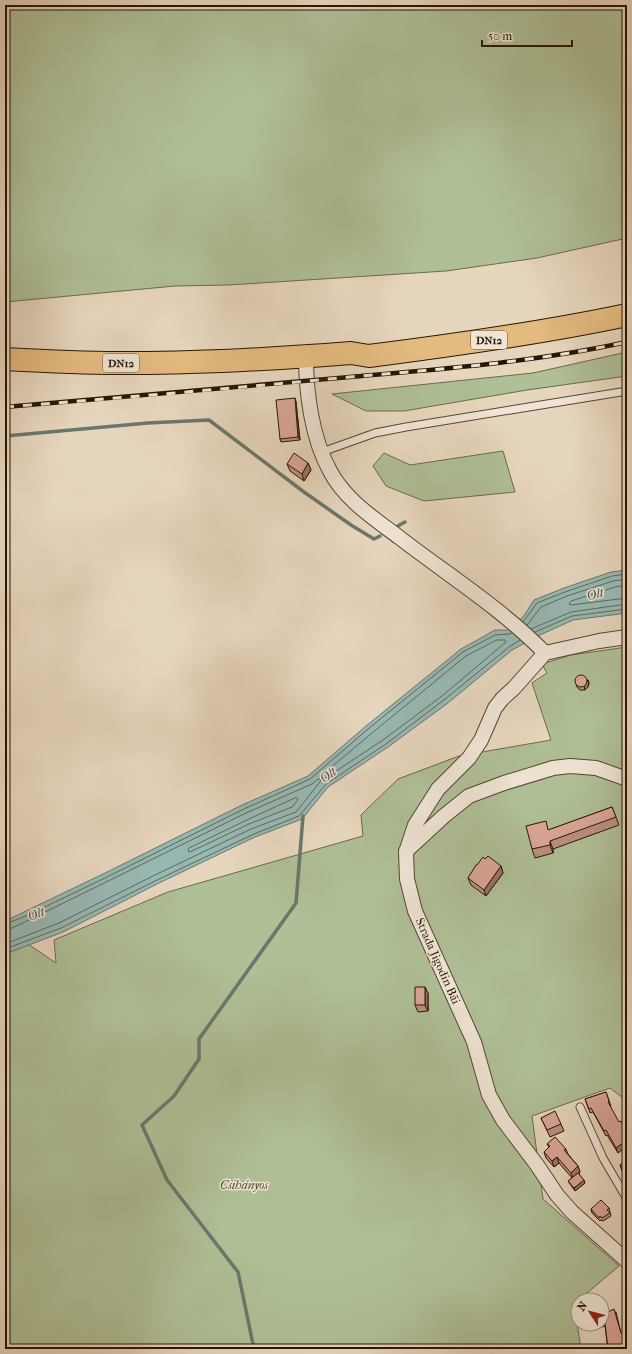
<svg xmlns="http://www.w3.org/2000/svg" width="632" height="1354" viewBox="0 0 632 1354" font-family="'IM FELL French Canon',serif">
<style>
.green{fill:#afbf96;stroke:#6b6a4c}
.water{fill:#97b9b4;stroke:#6a776d}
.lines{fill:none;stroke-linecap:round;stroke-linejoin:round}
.shore{stroke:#5f675b;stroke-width:1}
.stream{stroke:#6a776d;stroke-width:3.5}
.lane-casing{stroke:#574531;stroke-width:9}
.street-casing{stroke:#574531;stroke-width:16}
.highway-casing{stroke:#271502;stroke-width:24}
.lane{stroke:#efe4d5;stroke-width:7}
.street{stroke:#efe4d5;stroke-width:14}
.highway{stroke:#e4bb7f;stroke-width:22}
.rail-casing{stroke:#271502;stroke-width:4.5}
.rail{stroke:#efe4d5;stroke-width:3;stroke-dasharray:9;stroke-linecap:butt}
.wall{fill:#bb8f84;stroke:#271502}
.shaded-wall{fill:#99746b;stroke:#271502}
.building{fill:#daa699;stroke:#271502}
.labels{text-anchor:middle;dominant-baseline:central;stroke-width:3;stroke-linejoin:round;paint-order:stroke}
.shield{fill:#efe4d5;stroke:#635341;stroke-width:1}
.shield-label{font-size:11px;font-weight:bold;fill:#271502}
.street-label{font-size:12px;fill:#271502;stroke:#efe4d5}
.park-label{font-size:12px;font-style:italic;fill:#50482e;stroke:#efe4d5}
.water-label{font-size:13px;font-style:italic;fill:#4e4e40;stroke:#efe4d5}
</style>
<rect width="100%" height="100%" fill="#e7d6be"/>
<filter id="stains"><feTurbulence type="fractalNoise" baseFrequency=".005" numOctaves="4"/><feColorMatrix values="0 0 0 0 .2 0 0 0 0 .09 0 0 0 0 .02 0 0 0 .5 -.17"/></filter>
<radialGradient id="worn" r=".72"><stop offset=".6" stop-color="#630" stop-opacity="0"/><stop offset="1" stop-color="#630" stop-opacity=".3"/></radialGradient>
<path class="green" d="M5 5H627V238L537 258 446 271 229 285 175 286 5 302Z
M627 352V376L527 390 404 411H366L332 394 533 373Z
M503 451 515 492 424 501 386 486 373 466 384 453 410 465Z
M627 647V1101L610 1088 532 1116 543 1199 619 1266 574 1304 581 1349H5V950L25 942 56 963 54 940 168 892 363 836 361 815 398 779 459 756 551 740 532 683 547 673 542 664 571 655Z"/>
<path class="water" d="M627 570V613L573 620 540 635 512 650 448 703 388 747 328 787 302 819 255 837 159 883 63 932 5 954V921L103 874 242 805 308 776 366 726 461 649 495 630H508L523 617 534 600 564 588 611 572Z"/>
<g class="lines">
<path class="shore" d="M627 585 615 587 571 601 569 604 571 605 627 598
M523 622 537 603 565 592 612 576 627 574
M527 625 541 607 567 596 613 581 627 579
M531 629 571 612 627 604
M535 632 572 616 627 609
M497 640H505L506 642 442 696 383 740 324 779 322 778V775L372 733 466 656Z
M295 798H297L298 800 292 807 249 824 190 852 188 851 189 848 249 819Z
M5 924 26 916 105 878 244 809 310 779 368 729 463 652 495 635 509 634 512 633
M5 929H10L29 920 246 813 312 784 318 779 321 780 320 782 296 812 251 829 155 875 59 923 5 944
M5 949 61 928 157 880 254 834 299 816 326 784 386 744 445 699 509 647 520 640"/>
<path class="stream" d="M5 436 148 423 209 420 304 492 351 525 374 539 380 536
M396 527 405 522
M254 1349 238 1272 167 1180 142 1125 174 1096 199 1059V1039L296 903 303 816"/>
<defs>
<path id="lane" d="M322 452 375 433 406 427 627 391
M580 1107 603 1158 627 1199"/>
<path id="street" d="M306 356C306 393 312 439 330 471 345 500 375 519 400 538 448 575 502 609 545 653L599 641 627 637
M545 653 514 688 502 699 495 708 481 740 469 758 438 789 415 825 406 852 407 879 415 911 474 1042 489 1095 503 1120 537 1165 557 1195 572 1212 627 1261
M406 851 444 816 469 796 504 783 553 768 570 766 596 768 627 779"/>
<path id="highway" d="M5 359C42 361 80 363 117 363 195 364 273 359 351 353L369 356C456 345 542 333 627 315"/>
</defs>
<use href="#lane" class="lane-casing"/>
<use href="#street" class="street-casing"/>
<use href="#highway" class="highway-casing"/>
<use href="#lane" class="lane"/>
<use href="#street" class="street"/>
<use href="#highway" class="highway"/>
<defs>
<path id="rail" d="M5 407C120 398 235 388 350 377 442 369 536 362 627 342"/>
</defs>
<use href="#rail" class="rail-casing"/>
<use href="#rail" class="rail"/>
</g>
<path class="wall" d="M295 398 296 402 300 440 281 442 280 439Z
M308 463 311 470 304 481 290 471 287 464Z
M627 677V702L625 695Z
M588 680 589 683 588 687 585 690H580L577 687 576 683Z
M612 807 619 825 553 849V853L535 858 532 849 549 830Z
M485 859 501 866 503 873 486 896 471 885 468 878 477 865Z
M428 993V1011L418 1012 415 1005Z
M606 1092 611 1106H610L618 1153 607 1135 606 1136 593 1112 590 1113 585 1099Z
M541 1118 561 1124 564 1131 550 1137Z
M547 1144 566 1149 568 1154 578 1166 580 1172 579 1174 585 1183 575 1191 570 1184 568 1181 572 1178 559 1163 554 1167 546 1158 544 1152 549 1147Z
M627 1160V1179L622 1171 620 1165Z
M609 1208 611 1216 603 1221 601 1220 600 1221 592 1213 591 1209Z
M616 1312 621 1333H623L625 1336 626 1349H608L605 1326 589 1331 586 1324H602V1315Z"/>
<path class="shaded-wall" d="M295 398 296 402 300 440 298 437Z
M308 463 311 470 304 481 302 474Z
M588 680 589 683 588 687 585 690 584 686Z
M550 841 553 849V853L550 845Z
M501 866 503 873 486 896 484 890Z
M425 987 428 993V1011L425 1005Z
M627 1140V1146L618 1153 616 1148Z
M557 1157 559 1163 554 1167 552 1161Z
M578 1166 580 1172 573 1179 571 1173Z
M584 1180 585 1183 575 1191 574 1188Z
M623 1333 625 1336 626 1349Z"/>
<path class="building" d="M295 398 298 437 280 439 276 400Z
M294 453 308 463 302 474 287 464Z
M575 681a6 6 0 1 1 12 0a6 6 0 1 1-12 0Z
M627 677V695H625Z
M612 807 616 817 550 841V845L532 849 526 826 546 821 548 830Z
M488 856 501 866 484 890 468 878 476 865H477L483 857 485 859Z
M415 987H425V1005H415Z
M606 1092 609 1101 608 1102 619 1122 621 1121 627 1133V1140L616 1148 606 1130 604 1131 591 1108 589 1109 585 1099Z
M555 1111 561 1124 547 1130 541 1118Z
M555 1137 566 1149 564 1150 578 1166 571 1173 557 1157 552 1161 544 1152 550 1146 547 1144Z
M627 1160V1177L620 1165Z
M578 1173 584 1180 574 1188 568 1181Z
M601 1200 609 1208 607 1210 610 1213 602 1218 600 1216 599 1218 591 1209Z
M614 1309 621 1333H623L626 1349H608L605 1323H602V1315Z
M586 1324H599L587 1327Z"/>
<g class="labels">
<g class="shield">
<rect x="471" y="331" width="36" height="18" rx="3"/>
<rect x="103" y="354" width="36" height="18" rx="3"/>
</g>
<g class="shield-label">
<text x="489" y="340">DN12</text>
<text x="121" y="363">DN12</text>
</g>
<g class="street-label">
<text transform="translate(438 961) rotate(66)">Strada Jigodin Băi</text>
</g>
<g class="park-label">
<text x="244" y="1185">Csihányos</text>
</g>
<g class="water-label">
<text transform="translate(595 594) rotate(-16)">Olt</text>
<text transform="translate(328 775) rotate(-39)">Olt</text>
<text transform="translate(36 914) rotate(-24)">Olt</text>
</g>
</g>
<rect width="632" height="1354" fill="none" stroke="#e7d6be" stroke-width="20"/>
<rect x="6" y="6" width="620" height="1342" fill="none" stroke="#271502" stroke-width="2"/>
<rect x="10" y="10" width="612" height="1334" fill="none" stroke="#271502"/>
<g transform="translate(590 1312) rotate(306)"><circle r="19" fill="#efe4d5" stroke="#9f9181"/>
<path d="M0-3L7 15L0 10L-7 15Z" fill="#8f2418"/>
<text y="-6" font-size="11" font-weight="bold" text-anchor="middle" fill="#271502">N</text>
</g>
<path d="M482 40v6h90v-6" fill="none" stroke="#271502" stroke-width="2"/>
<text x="488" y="40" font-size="12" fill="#271502" stroke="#efe4d5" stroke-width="3" paint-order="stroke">50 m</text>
<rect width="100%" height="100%" filter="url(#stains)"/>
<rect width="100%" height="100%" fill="url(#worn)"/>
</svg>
